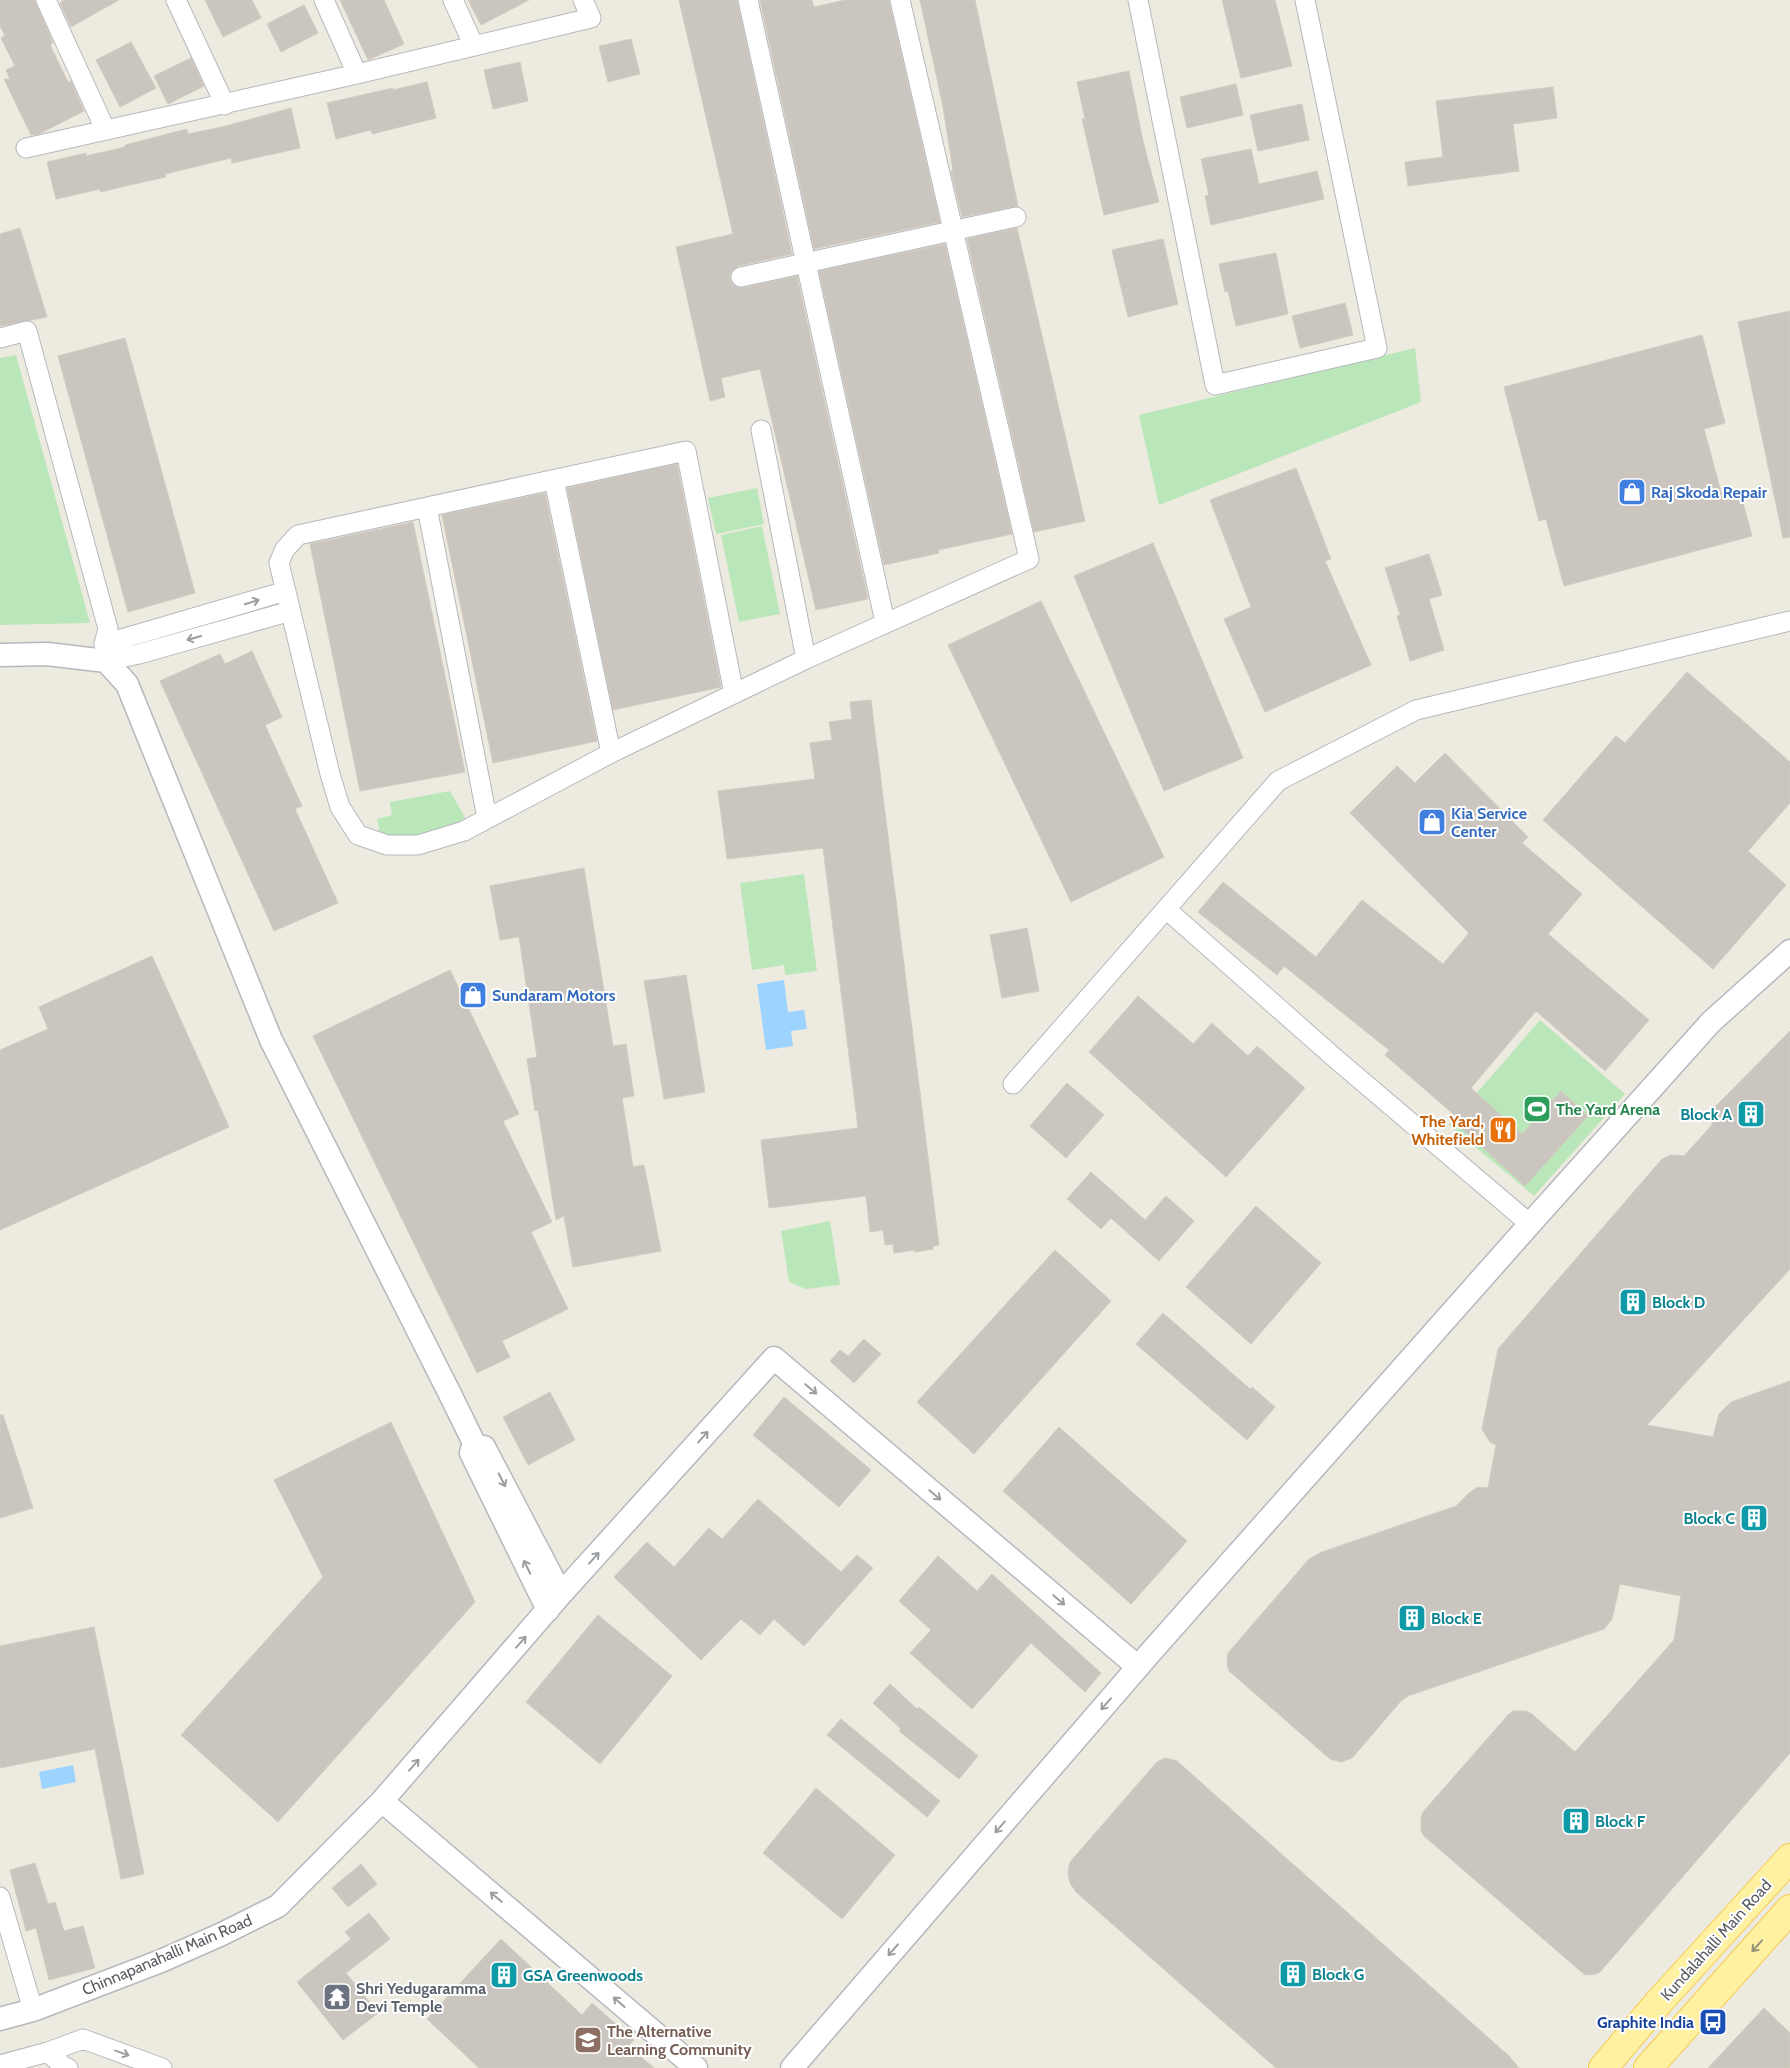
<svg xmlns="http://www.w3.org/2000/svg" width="1790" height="2068" viewBox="0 0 1790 2068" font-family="Cabin,sans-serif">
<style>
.green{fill:#bae7ba}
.water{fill:#9dd4ff}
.building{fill:#cac6bf;stroke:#d2ccbe}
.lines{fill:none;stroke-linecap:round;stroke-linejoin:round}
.minor-casing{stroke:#b6b8be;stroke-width:21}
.tertiary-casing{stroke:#b6b8be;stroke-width:25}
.primary-casing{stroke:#f9ca4c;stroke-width:30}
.minor{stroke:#fff;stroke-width:19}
.tertiary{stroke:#fff;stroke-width:22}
.primary{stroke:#fff1a2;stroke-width:28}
.oneway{stroke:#9b9ea1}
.oneway2{stroke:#939178}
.labels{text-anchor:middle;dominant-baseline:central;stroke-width:4;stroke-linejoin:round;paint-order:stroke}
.shop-label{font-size:16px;font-weight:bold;fill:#366cbe;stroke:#fff;text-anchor:start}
.leisure-label{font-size:16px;font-weight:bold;fill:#27864d;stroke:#fff;text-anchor:start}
.culture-label{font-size:16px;font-weight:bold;fill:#0d838f;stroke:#fff;text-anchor:start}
.food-label{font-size:16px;font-weight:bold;fill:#c56008;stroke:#fff;text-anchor:end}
.street-label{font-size:16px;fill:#595d62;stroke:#fff}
.worship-label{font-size:16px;font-weight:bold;fill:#5b616d;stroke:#fff;text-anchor:start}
.transit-label{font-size:16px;font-weight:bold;fill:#164399;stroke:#fff;text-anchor:end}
.education-label{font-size:16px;font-weight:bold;fill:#785e54;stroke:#fff;text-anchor:start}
</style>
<rect width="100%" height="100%" fill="#edeae0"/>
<path class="green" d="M1415 348 1421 402 1159 505 1139 415Z
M16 355 90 623 0 625V358Z
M757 488 764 524 716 534 708 498Z
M762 526 780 614 739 622 721 535Z
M450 791 468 823 405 842 380 833 377 819 392 815 390 802Z
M804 874 817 971 785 975 784 965 752 970 740 883Z
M1540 1020 1625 1094 1534 1196 1449 1125Z
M830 1221 840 1285 806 1289 789 1282 781 1231Z"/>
<path class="water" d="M784 980 788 1012 804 1010 807 1029 791 1031 793 1046 766 1050 757 984Z
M73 1765 76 1782 42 1789 39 1772Z"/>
<path class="building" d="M0 0H35L53 43 50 45 68 82 71 81 84 111 39 134 31 135 4 79H10L6 70 15 66 1 38 5 36 0 26Z
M64 0H119L71 27 60 3Z
M205 0H252L261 18 223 37Z
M340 0H384L404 44 368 60Z
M468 0H529L481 25Z
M679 0H737L792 254 738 266 730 273V279L733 285 743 288 797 276 868 599 816 610 760 369 721 378 725 397 710 401 676 247 733 234Z
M760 0H812L814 7 845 0H889L940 222 814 249Z
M920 0H975L1018 206 962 217 951 171 953 170 943 107Z
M1222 0H1275L1292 66 1241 78Z
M304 5 318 33 281 52 267 24Z
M631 39 640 74 608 82 599 46Z
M131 42 156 88 120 107 96 60Z
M191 58 204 86 168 104 154 76Z
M520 62 528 101 493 109 484 70Z
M1129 71 1143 141 1159 202 1104 215 1082 119H1085L1077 82Z
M427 82 436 118 372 134 371 130 336 139 327 103 393 88V90Z
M1236 84 1243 115 1187 128 1180 97Z
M1553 87 1557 118 1513 124 1519 171 1408 186 1405 162 1443 157 1436 101Z
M1302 104 1309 140 1258 151 1250 115Z
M291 108 300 148 232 163 231 158 165 174 166 177 134 184 100 192V189L56 199 47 162 86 153V156L125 147V145L187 129 188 134 222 127Z
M1251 149 1259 184 1317 171 1324 199 1211 225 1205 196 1209 195 1201 159Z
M20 228 47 317 0 326V234Z
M1017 228 1085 521 1034 532 967 239Z
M1163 239 1178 304 1128 317 1112 250Z
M945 244 1012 534 938 550 939 553 884 565 819 271Z
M1276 253 1288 314 1236 326 1228 291 1225 292 1219 264Z
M1345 303 1353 335 1300 348 1292 316Z
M1790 311V537L1783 538 1738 322Z
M1702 335 1725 423 1704 429 1721 492 1739 488 1752 536 1564 586 1546 519 1539 521 1504 387Z
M125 338 195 593 128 612 58 356Z
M677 464 721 687 613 710 567 488Z
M1296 468 1331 559 1325 561 1371 665 1265 712 1224 619 1251 607 1210 500Z
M545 493 597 741 493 763 442 515Z
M413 522 465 772 360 791 310 544Z
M1153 543 1243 758 1164 791 1074 576Z
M1429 554 1442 595 1429 599 1444 650 1410 661 1397 616 1400 615 1385 568Z
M1041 601 1164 857 1071 902 948 645Z
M252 651 282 717 265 725 302 806 295 809 338 903 274 931 160 681 220 654 225 664Z
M1687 672 1790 762V803L1748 851 1786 885 1713 969 1543 820 1616 736 1625 743Z
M871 700 939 1245 933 1246V1249L915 1252V1250L894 1253 893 1244 885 1245 883 1230 870 1232 866 1196 769 1208 761 1140 858 1128 823 848 727 859 718 791 815 779 810 743 832 740 829 722 852 719 850 702Z
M1445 753 1528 837 1522 843 1582 894 1548 934 1649 1020 1605 1071 1536 1011 1471 1088 1522 1134 1561 1091 1588 1116 1525 1186 1462 1129 1466 1125 1385 1055 1389 1050 1284 966 1277 975 1198 912 1223 882 1316 957 1362 900 1443 964 1469 933 1350 813 1397 766 1415 783Z
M584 868 613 1046 626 1044 634 1096 622 1098 633 1167 644 1165 661 1251 573 1267 564 1216 556 1220 538 1110 535 1111 527 1059 537 1057 519 937 500 940 490 886Z
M1027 928 1039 991 1002 998 990 935Z
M152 956 229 1127 0 1230V1050L48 1029 39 1007Z
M450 970 519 1114 503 1121 552 1222 531 1232 568 1309 502 1341 510 1357 477 1373 313 1036Z
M686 975 705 1092 664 1099 644 981Z
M1138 996 1193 1044 1212 1023 1248 1056 1257 1046 1305 1088 1226 1177 1089 1052Z
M1790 1031V1269L1647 1425 1713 1437 1719 1414 1731 1402 1790 1381V1753L1600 1972 1596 1974 1585 1975 1424 1836 1421 1830V1818L1423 1812 1508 1715 1513 1711H1526L1532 1714 1575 1752 1674 1640 1681 1596 1620 1584 1612 1619 1604 1629 1408 1696 1401 1701 1352 1758 1341 1762 1330 1759 1229 1671 1227 1665 1228 1653 1309 1559 1322 1552 1456 1506 1469 1493 1478 1487 1488 1488 1496 1445 1490 1442 1482 1429 1498 1349 1662 1159 1671 1155 1684 1156 1712 1125 1714 1108Z
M1067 1083 1104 1115 1066 1158 1030 1126Z
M1091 1172 1145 1220 1166 1196 1194 1221 1159 1261 1111 1218 1101 1229 1067 1199Z
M1256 1206 1321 1263 1251 1344 1186 1287Z
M1055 1250 1111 1301 974 1454 917 1402Z
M1163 1313 1250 1389 1252 1387 1275 1407 1247 1440 1136 1344Z
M864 1339 881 1354 854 1383 830 1361 840 1350 848 1356Z
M550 1392 575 1440 528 1465 503 1417Z
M784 1397 871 1470 839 1507 753 1435Z
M0 1415H3L33 1508 0 1518Z
M391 1422 475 1602 278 1822 181 1735 323 1577 274 1480Z
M1059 1427 1187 1541 1131 1604 1003 1491Z
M758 1499 841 1572 857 1555 873 1568 804 1646 774 1619 760 1635 741 1619 701 1660 614 1577 647 1542 674 1567 709 1528 722 1539Z
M938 1556 977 1591 992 1574 1101 1673 1085 1692 1031 1643 972 1709 910 1653 931 1630 899 1601Z
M598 1615 672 1676 600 1764 526 1702Z
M94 1627 144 1874 121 1879 95 1749 0 1768V1646Z
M890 1684 917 1709 919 1707 978 1756 959 1779 899 1731 901 1729 873 1703Z
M841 1719 940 1801 927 1817 827 1735Z
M1165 1758 1177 1761 1509 2056 1519 2068H1276L1076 1892 1070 1883 1068 1872 1070 1862 1157 1762Z
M816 1788 895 1855 842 1919 763 1853Z
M35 1863 48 1904 55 1902 64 1931 83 1926 95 1968 49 1980 36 1928 26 1931 10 1870Z
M361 1864 377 1884 348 1907 332 1888Z
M369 1913 390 1939 346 1973 378 2013 343 2040 297 1982 351 1939 345 1932Z
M501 1939 582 2015 592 2003 634 2040 628 2046 654 2068H479L427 2019Z
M1764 2008 1790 2033V2068H1708Z"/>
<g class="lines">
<defs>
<path id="minor" d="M46 0 105 129
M176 0 225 105
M324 0 357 74
M453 0 474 46
M748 0 885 622
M1138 0 1215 385 1377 348 1305 0
M26 148 357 74 591 18 583 0
M741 277 1016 217
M0 338 27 331 108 629 104 644 106 661 139 654 291 611
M761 430 806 659
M554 480 611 753
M427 507 487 818
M104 644 286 591
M734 694 686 451 298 535 285 549 279 563 330 774 340 807 358 835 387 845H418L464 831 611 753 806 659 1029 559 900 0
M1166 909 1336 1059 1530 1224
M1013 1084 1278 781 1416 710 1790 621
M0 1897 33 2010
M48 2052 63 2066 68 2068
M0 2065 48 2052 83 2039 162 2068"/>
<path id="tertiary" d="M0 655 47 654 106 661 127 684 271 1040 450 1394 474 1443 471 1453 548 1610
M484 1447 561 1594
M382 1801 696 2068
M0 2019 33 2010 161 1961 222 1934 278 1906 382 1801 561 1594 774 1358 1138 1667
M792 2068 1150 1653 1530 1224 1711 1022 1790 951"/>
<path id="primary" d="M1603 2068 1658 2003 1790 1858
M1648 2068 1790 1909"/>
</defs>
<use href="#minor" class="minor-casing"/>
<use href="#tertiary" class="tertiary-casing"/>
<use href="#primary" class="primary-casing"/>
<use href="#minor" class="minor"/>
<use href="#tertiary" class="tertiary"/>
<use href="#primary" class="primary"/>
</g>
<defs><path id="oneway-shaft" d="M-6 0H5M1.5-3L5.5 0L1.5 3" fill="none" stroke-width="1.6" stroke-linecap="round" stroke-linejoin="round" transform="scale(1.25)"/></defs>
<g class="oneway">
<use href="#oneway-shaft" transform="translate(252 602) rotate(-17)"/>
<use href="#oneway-shaft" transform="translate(194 638) rotate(164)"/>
<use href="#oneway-shaft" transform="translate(811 1389) rotate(40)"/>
<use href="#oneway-shaft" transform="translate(703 1437) rotate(-48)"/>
<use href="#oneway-shaft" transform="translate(502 1480) rotate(63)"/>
<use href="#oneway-shaft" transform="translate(935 1495) rotate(40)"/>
<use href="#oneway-shaft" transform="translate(594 1558) rotate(-48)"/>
<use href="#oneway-shaft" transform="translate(527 1567) rotate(-116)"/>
<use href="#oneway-shaft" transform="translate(1059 1600) rotate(40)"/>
<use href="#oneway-shaft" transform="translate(521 1642) rotate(-49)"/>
<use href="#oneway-shaft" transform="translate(1106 1704) rotate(131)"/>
<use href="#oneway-shaft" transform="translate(414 1765) rotate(-49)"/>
<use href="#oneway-shaft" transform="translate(1000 1827) rotate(131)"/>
<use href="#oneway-shaft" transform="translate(496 1897) rotate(-140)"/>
<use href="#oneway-shaft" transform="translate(893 1950) rotate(131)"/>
<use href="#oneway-shaft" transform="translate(619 2002) rotate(-139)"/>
<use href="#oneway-shaft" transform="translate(122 2053) rotate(20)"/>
</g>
<use class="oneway2" href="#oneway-shaft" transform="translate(1757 1946) rotate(132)"/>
<defs>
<symbol id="shop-square" viewBox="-11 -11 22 22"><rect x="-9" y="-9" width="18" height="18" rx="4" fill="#3f7fe0" stroke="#fff"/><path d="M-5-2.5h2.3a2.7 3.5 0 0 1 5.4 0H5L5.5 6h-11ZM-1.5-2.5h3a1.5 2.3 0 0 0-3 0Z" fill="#fff"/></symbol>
<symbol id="stadium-square" viewBox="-11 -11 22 22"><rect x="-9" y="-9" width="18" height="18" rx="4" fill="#2e9e5b" stroke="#fff"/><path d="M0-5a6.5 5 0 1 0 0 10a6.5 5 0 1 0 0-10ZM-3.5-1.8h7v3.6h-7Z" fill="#fff"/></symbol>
<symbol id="building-square" viewBox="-11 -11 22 22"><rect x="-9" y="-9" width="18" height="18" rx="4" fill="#0f9aa8" stroke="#fff"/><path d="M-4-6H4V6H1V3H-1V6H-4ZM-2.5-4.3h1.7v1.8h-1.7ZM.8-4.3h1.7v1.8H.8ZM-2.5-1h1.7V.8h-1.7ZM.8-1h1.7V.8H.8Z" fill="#fff"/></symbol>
<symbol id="restaurant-square" viewBox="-11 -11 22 22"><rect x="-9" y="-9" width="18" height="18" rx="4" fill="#e8710a" stroke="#fff"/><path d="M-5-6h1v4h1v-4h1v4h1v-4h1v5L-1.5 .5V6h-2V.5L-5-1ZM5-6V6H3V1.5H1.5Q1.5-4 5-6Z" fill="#fff"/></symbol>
<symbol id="temple-square" viewBox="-11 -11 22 22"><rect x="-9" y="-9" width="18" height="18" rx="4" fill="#6b7280" stroke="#fff"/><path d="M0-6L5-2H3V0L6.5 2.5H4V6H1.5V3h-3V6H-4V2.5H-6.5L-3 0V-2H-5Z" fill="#fff"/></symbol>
<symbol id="bus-square" viewBox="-11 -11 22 22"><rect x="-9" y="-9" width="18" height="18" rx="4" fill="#1a4fb4" stroke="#fff"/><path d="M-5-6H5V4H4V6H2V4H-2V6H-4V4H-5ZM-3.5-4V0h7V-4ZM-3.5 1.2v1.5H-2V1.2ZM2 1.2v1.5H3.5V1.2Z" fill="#fff"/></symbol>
<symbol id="school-square" viewBox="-11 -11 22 22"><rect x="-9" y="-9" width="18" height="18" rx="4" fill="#8d6e63" stroke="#fff"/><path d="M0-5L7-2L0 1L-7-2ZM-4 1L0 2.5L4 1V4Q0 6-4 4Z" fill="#fff"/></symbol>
</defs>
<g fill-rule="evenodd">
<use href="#shop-square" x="1616" y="476" width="32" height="32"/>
<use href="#shop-square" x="1416" y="806" width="32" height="32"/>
<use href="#shop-square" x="457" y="979" width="32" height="32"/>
<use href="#stadium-square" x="1521" y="1093" width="32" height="32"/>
<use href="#building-square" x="1735" y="1098" width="32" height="32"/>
<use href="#restaurant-square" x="1487" y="1114" width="32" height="32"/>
<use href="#building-square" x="1617" y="1286" width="32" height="32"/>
<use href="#building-square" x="1738" y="1502" width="32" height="32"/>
<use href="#building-square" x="1396" y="1602" width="32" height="32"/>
<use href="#building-square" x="1560" y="1805" width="32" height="32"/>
<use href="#building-square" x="1277" y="1958" width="32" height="32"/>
<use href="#building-square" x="488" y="1959" width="32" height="32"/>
<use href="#temple-square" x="321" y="1981" width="32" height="32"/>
<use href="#bus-square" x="1697" y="2006" width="32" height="32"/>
<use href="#school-square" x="572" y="2024" width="32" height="32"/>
</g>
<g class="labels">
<g class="shop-label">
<text x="1651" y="492">Raj Skoda Repair</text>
<text x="1451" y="813">Kia Service<tspan x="1451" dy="18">Center</tspan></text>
<text x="492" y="995">Sundaram Motors</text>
</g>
<g class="leisure-label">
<text x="1556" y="1109">The Yard Arena</text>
</g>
<g class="culture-label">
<text x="1732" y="1114" text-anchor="end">Block A</text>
<text x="1652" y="1302">Block D</text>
<text x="1735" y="1518" text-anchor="end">Block C</text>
<text x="1431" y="1618">Block E</text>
<text x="1595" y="1821">Block F</text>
<text x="1312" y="1974">Block G</text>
<text x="523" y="1975">GSA Greenwoods</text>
</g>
<g class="food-label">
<text x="1484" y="1121">The Yard,<tspan x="1484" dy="18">Whitefield</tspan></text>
</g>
<g class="street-label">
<text transform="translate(1716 1940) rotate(-48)">Kundalahalli Main Road</text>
<text transform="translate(167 1955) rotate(-23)">Chinnapanahalli Main Road</text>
</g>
<g class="worship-label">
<text x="356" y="1988">Shri Yedugaramma<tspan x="356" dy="18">Devi Temple</tspan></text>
</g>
<g class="transit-label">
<text x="1694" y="2022">Graphite India</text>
</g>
<g class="education-label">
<text x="607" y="2031">The Alternative<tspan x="607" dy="18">Learning Community</tspan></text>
</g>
</g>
</svg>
